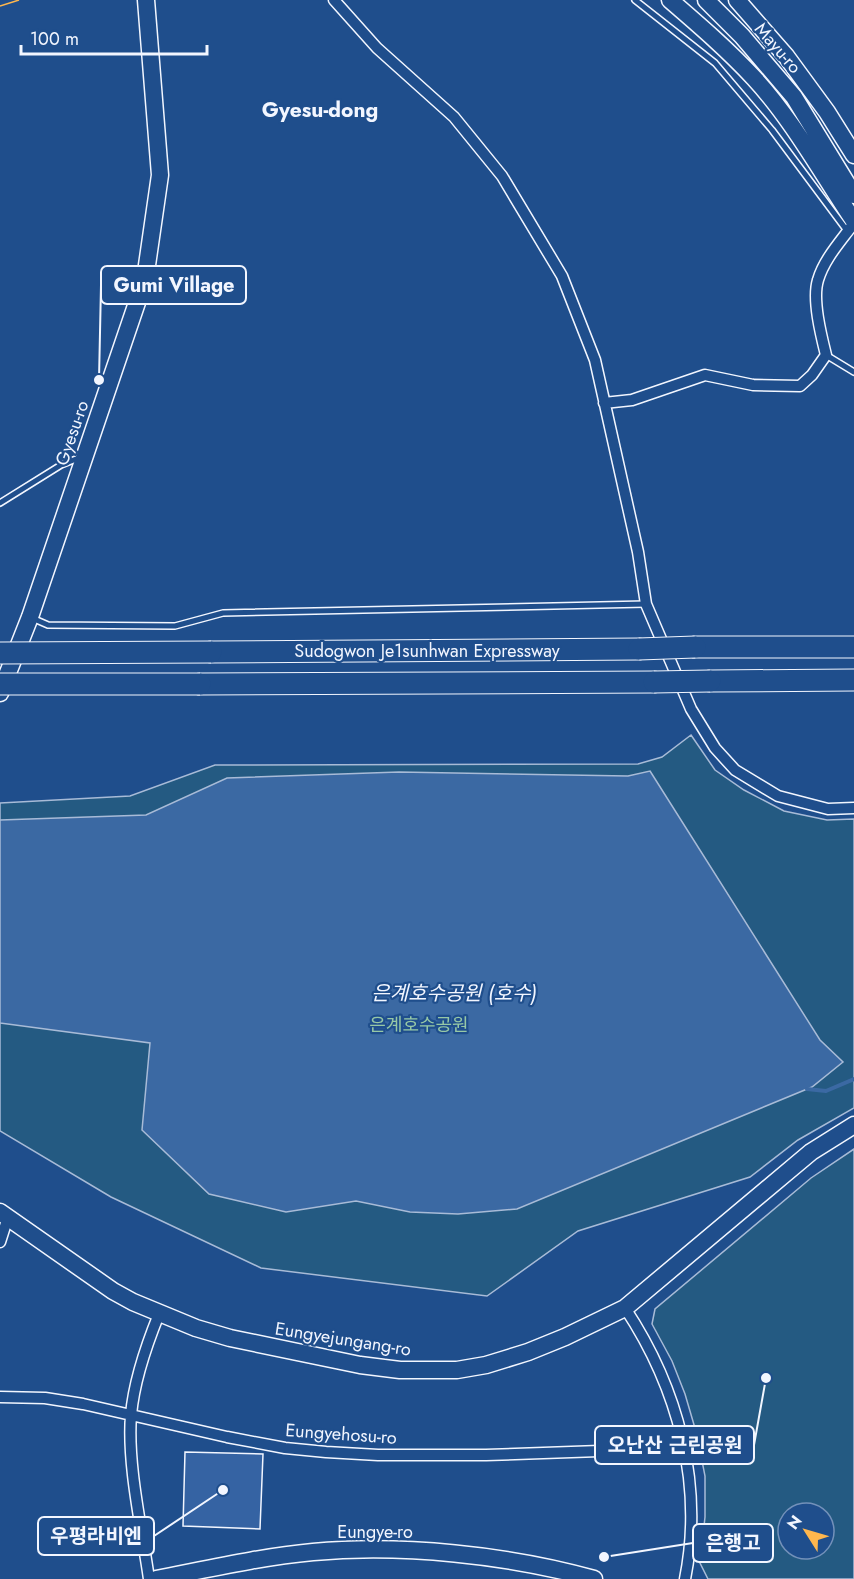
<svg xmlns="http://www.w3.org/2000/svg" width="854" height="1579" viewBox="0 0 854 1579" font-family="Jost,'Noto Sans KR',sans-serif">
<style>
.green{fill:#245a82;stroke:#a8bbd7;stroke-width:1.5;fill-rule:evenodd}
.water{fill:#3b69a3;stroke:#a8bbd7;stroke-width:1.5}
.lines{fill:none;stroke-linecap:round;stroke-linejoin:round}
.stream{stroke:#3b69a3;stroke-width:4}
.building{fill:#3563a3;stroke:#f2f6ff;stroke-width:1.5}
.lane-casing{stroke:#f2f6ff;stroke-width:8}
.street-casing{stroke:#f2f6ff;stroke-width:13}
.secondary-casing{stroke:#f2f6ff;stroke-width:19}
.highway-casing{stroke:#f2f6ff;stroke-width:23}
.lane{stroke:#1f4e8c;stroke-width:5}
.street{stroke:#1f4e8c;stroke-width:10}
.secondary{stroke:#1f4e8c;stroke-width:16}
.highway{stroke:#1f4e8c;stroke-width:21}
.highway-bridge-casing{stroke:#f2f6ff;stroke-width:23;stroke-linecap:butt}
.highway-bridge{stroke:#1f4e8c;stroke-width:21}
.power{stroke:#ffb74d;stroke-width:1.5;stroke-dasharray:21 4.5 3 4.5;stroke-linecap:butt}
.labels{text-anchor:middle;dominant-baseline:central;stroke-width:4.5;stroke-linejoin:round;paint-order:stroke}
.street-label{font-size:18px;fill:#f2f6ff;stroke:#1f4e8c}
.park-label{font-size:18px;fill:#97c8a6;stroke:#1f4e8c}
.water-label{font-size:20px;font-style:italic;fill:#f2f6ff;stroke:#1f4e8c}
.quarter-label{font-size:21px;font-weight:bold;fill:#f2f6ff;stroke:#1f4e8c}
.leader{fill:none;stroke:#f2f6ff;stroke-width:2}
.callout-dot{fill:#f2f6ff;stroke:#1f4e8c;stroke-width:2}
.callout{fill:#1f4e8c;stroke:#f2f6ff;stroke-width:2}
.callout-label{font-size:20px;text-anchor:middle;font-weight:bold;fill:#f2f6ff}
</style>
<rect width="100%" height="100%" fill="#1f4e8c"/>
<path class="green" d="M691 735 715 770 744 790 784 811 827 820 854 819V1108L798 1140 750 1177 578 1231 487 1296 261 1268 111 1197 0 1131V803L130 796 215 765 638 764 662 757Z
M854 1149V1579H708L700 1563 705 1517V1476L697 1435 685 1394 672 1361 652 1324 655 1309 811 1178ZM788 1513H824V1549H788Z"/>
<path class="water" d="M650 771 820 1040 843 1062 812 1087 517 1209 458 1214 410 1212 356 1201 286 1212 209 1194 142 1130 150 1043 0 1023V820L146 815 227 778 399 772 628 776Z"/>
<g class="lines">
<path class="stream" d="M807 1089 826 1091 854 1079"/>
</g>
<path class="building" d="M185 1452 263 1454 260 1529 183 1526Z"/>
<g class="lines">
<defs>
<path id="lane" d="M635 0 715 63 772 130 848 232
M826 355 854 372
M0 503 61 465 81 457
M32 618 48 625 175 626 223 613 646 604"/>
<path id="street" d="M334 0 377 48 454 117 502 176 562 276 595 360 638 552 646 604 691 709 715 748 735 770 778 796 828 809 854 808
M604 403 632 400 705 375 753 385 800 386 812 375 826 355C821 335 812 299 818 280 824 259 841 241 854 223
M0 1242 8 1217
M625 1308C678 1388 704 1484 685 1579
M0 1397 45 1398 83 1404 227 1437 285 1448 326 1452 378 1455H486L684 1448
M149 1579C142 1529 127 1465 131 1415 134 1380 146 1346 159 1314"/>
<path id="secondary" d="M670 0C699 25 728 50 754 78 792 119 823 175 854 221
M706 0 742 36 794 97 854 195
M737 0 786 56 827 112 854 155
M0 693 30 617 145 279 160 175 146 0
M0 1212 113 1291 133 1302 196 1328 230 1338 360 1365 400 1370H457L486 1365 528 1352 565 1337 625 1308 811 1152 854 1125
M156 1579C208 1569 260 1557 313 1552 401 1544 509 1555 594 1579"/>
<path id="highway" d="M695 647H854
M211 652 639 649
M710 681 854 680
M200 684 654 682"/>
</defs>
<use href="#lane" class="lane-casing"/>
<use href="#street" class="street-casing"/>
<use href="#secondary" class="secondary-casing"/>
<use href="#highway" class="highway-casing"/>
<use href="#lane" class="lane"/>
<use href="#street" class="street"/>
<use href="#secondary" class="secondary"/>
<use href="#highway" class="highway"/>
<defs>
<path id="highway-bridge" d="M639 649 695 647
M0 653 211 652
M654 682 710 681
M0 684H200"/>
</defs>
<use href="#highway-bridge" class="highway-bridge-casing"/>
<use href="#highway-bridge" class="highway-bridge"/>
<path class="power" d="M0 6 19 0"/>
</g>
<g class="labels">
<g class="street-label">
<text transform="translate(778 48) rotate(49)">Mayu-ro</text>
<text transform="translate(72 433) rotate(-71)">Gyesu-ro</text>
<text x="427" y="651">Sudogwon Je1sunhwan Expressway</text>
<text transform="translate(343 1339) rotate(9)">Eungyejungang-ro</text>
<text transform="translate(341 1434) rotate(4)">Eungyehosu-ro</text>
<text x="375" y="1532">Eungye-ro</text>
</g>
<g class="park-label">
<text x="419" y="1025">은계호수공원</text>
</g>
<g class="water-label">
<text x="454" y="993">은계호수공원 (호수)</text>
</g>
<g class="quarter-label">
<text x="320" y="110">Gyesu-dong</text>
</g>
</g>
<path class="leader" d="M99 380L101 285M766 1378L754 1445M223 1490L154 1536M604 1557L693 1543"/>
<g class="callout-dot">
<circle cx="99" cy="380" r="6"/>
<circle cx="766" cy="1378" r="6"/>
<circle cx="223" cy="1490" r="6"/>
<circle cx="604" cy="1557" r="6"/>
</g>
<g class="callout">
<rect x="101" y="266" width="145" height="38" rx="6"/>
<rect x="595" y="1426" width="159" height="38" rx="6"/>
<rect x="38" y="1517" width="116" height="38" rx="6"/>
<rect x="693" y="1524" width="80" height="38" rx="6"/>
</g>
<g class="callout-label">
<text x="174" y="292">Gumi Village</text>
<text x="675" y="1452">오난산 근린공원</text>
<text x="96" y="1543">우평라비엔</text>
<text x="733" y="1550">은행고</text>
</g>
<g transform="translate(806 1531) rotate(307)"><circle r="28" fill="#1f4e8c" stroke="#7391ba" stroke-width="1.5"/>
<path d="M0-4.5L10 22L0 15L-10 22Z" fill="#ffb74d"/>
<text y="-9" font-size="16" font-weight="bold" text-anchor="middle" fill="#f2f6ff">N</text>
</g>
<path d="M21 45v9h186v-9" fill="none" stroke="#f2f6ff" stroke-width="3"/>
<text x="30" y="45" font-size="18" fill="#f2f6ff" stroke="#1f4e8c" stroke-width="4.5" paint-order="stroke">100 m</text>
</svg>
